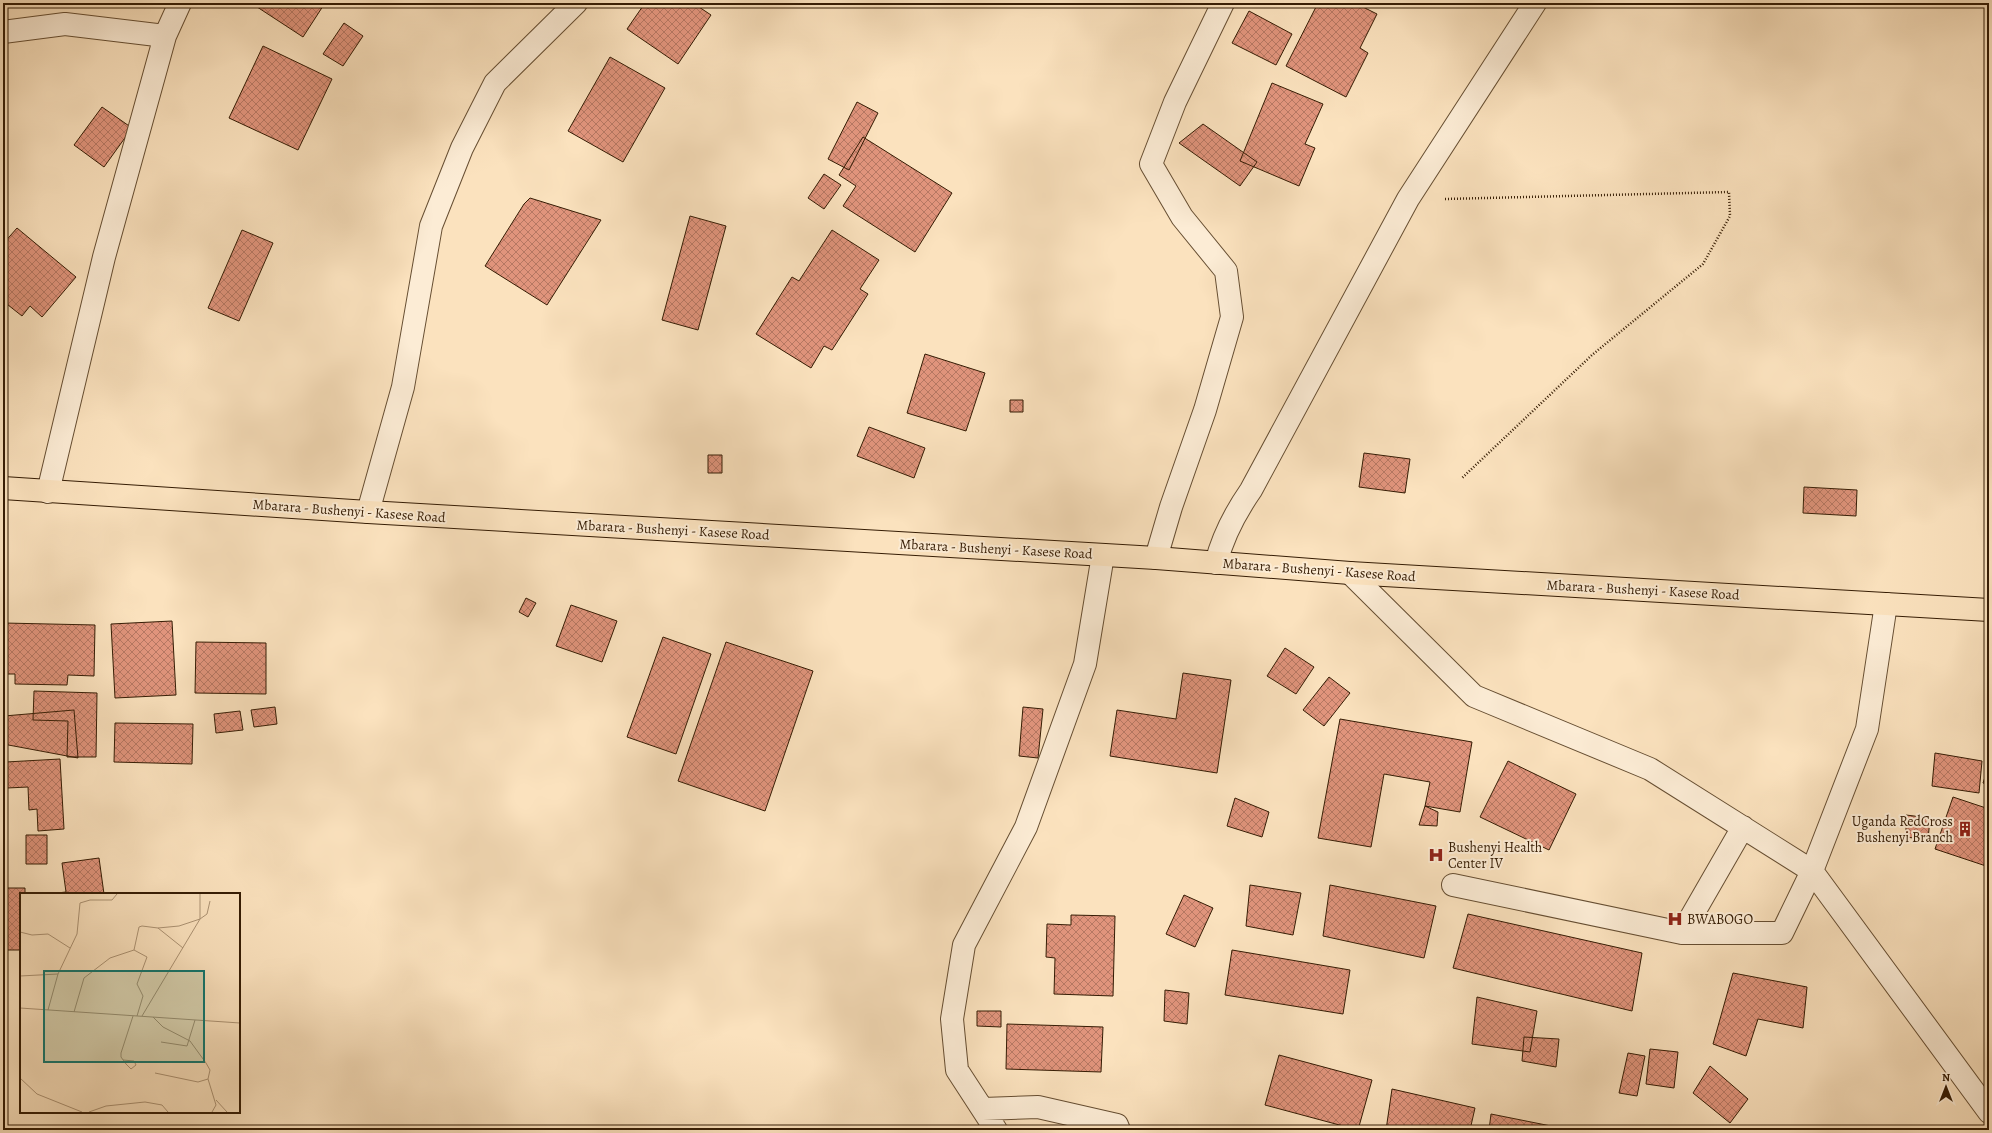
<svg xmlns="http://www.w3.org/2000/svg" width="1992" height="1133" viewBox="0 0 1992 1133" font-family="Alegreya,serif">
<style>
.building{fill:url(#building-cross-hatch);stroke:#351c04}
.lines{fill:none;stroke-linecap:round;stroke-linejoin:round}
.street-casing{stroke:#664e32;stroke-width:24}
.primary-casing{stroke:#351c04;stroke-width:24}
.path{stroke:#351c04;stroke-width:2.5;stroke-dasharray:1 2;stroke-linecap:butt}
.street{stroke:#fcecd5;stroke-width:22}
.primary{stroke:#fbe2be;stroke-width:22}
.labels{text-anchor:middle;dominant-baseline:central;stroke-width:4;stroke-linejoin:round;paint-order:stroke}
.street-label{font-size:14px;fill:#351c04;stroke:#fcecd5}
.poi-label{font-size:14px;fill:#351c04;stroke:#fcecd5;text-anchor:start}
.inset-road{fill:none;stroke:#ac9374;stroke-width:1}
.view{fill:#0f766e;fill-opacity:0.15;stroke:#0f766e;stroke-width:2}
.inset-edge{fill:none;stroke:#351c04;stroke-width:2}
</style>
<defs>
<pattern id="building-cross-hatch" width="8" height="8" patternUnits="userSpaceOnUse"><rect width="8" height="8" fill="#e0947c"/><path d="M0 0l8 8M0 8l8-8" fill="none" stroke="#b67863"/></pattern>
</defs>
<rect width="100%" height="100%" fill="#fbe2be"/>
<filter id="stains"><feTurbulence type="fractalNoise" baseFrequency=".005" numOctaves="4"/><feColorMatrix values="0 0 0 0 .2 0 0 0 0 .09 0 0 0 0 .02 0 0 0 .5 -.17"/></filter>
<radialGradient id="worn" r=".72"><stop offset=".6" stop-color="#630" stop-opacity="0"/><stop offset="1" stop-color="#630" stop-opacity=".3"/></radialGradient>
<path class="building" d="M251 3H325L303 37Z
M645 3H693L711 15 678 64 627 29Z
M1318 3H1355L1377 14 1360 48 1368 53 1346 97 1286 66Z
M1249 11 1292 34 1276 65 1232 43Z
M344 23 363 36 343 66 323 54Z
M263 46 332 79 298 150 229 118Z
M610 57 665 88 623 162 568 131Z
M1272 83 1323 104 1305 144 1315 148 1299 186 1240 161Z
M857 102 878 113 849 170 828 159Z
M102 107 132 128 104 167 74 145Z
M1203 124 1257 162 1240 186 1179 143Z
M863 137 952 193 915 252 843 206 856 186 839 175Z
M824 174 841 185 824 209 808 198Z
M530 198 601 220 547 305 485 266 524 204Z
M690 216 726 226 698 330 662 320Z
M17 228 76 277 42 317 30 306 22 316 3 301V289L6 286 3 284V244Z
M242 230 273 243 239 321 208 308Z
M832 230 879 260 860 289 868 294 832 350 824 346 811 368 756 334 792 277 799 281Z
M925 354 985 373 966 431 907 413Z
M1010 400H1023V412H1010Z
M869 427 925 448 914 478 857 456Z
M1364 453 1410 459 1405 493 1359 487Z
M708 455H722V473H708Z
M1804 487 1857 490 1856 516 1803 513Z
M526 598 536 603 528 617 519 612Z
M571 605 617 621 602 662 556 646Z
M172 621 176 695 115 698 111 624Z
M4 623 95 625 94 676 68 675 67 685 15 684V674H4Z
M663 637 711 654 676 754 627 737Z
M196 642 266 643V694L195 693Z
M726 642 813 671 765 811 678 781Z
M1285 648 1314 667 1296 694 1267 676Z
M1183 673 1231 680 1217 773 1110 756 1117 710 1176 719Z
M1329 677 1350 693 1324 726 1303 710Z
M34 691 97 693 96 757H67L68 721 33 720Z
M275 707 277 724 254 727 251 710Z
M1023 707 1043 709 1038 758 1019 756Z
M74 710 78 758 3 744 4 716Z
M240 711 243 730 216 733 214 714Z
M1340 719 1472 742 1460 812 1425 806 1430 782 1384 774 1371 847 1318 838Z
M115 723 193 724 192 764 114 762Z
M1935 753 1982 761 1979 793 1932 786Z
M60 759 64 829 38 831 37 809 29 810 28 787 7 788 6 762Z
M1508 761 1576 794 1549 850 1480 817Z
M1989 765V785L1983 783Z
M1953 797 1989 809V867L1935 849Z
M1235 798 1269 812 1262 837 1227 826Z
M1425 806 1438 812 1437 826 1419 825Z
M1906 815 1930 818 1928 840 1906 837Z
M26 835H47V864H26Z
M99 858 104 894H48L66 892 62 863Z
M1250 885 1301 893 1293 935 1246 926Z
M1330 885 1436 906 1424 958 1323 936Z
M3 888H25V894H21V950H3Z
M1184 895 1213 908 1195 947 1166 934Z
M1468 914 1642 953 1632 1011 1453 968Z
M1071 915 1115 916 1113 996 1054 994 1055 958 1046 957 1047 924 1071 925Z
M1232 950 1350 970 1343 1014 1225 995Z
M1733 973 1807 987 1803 1028 1758 1019 1746 1056 1713 1044Z
M1165 990 1189 993 1187 1024 1164 1021Z
M1477 997 1537 1011 1530 1052 1472 1044Z
M977 1011H1001V1027L977 1026Z
M1007 1024 1103 1027 1101 1072 1006 1069Z
M1524 1037 1559 1039 1556 1067 1522 1061Z
M1650 1049 1678 1052 1674 1088 1646 1084Z
M1628 1053 1645 1056 1637 1096 1619 1093Z
M1279 1055 1372 1080 1358 1130 1265 1105Z
M1710 1066 1748 1099 1730 1123 1693 1093Z
M1392 1089 1475 1108 1470 1130H1386Z
M1491 1114 1571 1130H1489Z"/>
<g class="lines">
<defs>
<path id="street" d="M3 32 65 24 165 36
M48 492 104 257 165 36 180 3
M368 512 403 387 431 226 462 148 495 83 576 3
M1156 558 1171 507 1205 410 1232 317 1226 271 1182 217 1151 164 1175 102 1223 3
M1216 563C1223 536 1235 513 1251 490L1408 199 1535 3
M1350 573 1474 696 1650 769 1812 871 1989 1112
M1453 885 1682 933H1782L1812 871 1867 729 1886 604
M1682 933 1743 827
M983 1109 1038 1107 1117 1125 1119 1130
M996 1130 957 1070 952 1019 964 945 1026 827 1085 664 1103 555"/>
<path id="primary" d="M3 488 368 512 1156 558 1350 573 1989 610"/>
</defs>
<use href="#street" class="street-casing"/>
<use href="#primary" class="primary-casing"/>
<path class="path" d="M1445 199 1729 192 1730 216 1703 264 1592 355 1462 478"/>
<use href="#street" class="street"/>
<use href="#primary" class="primary"/>
</g>
<defs>
<symbol id="building-bare" viewBox="-9 -9 18 18"><path d="M-4-6H4V6H1V3H-1V6H-4ZM-2.5-4.3h1.7v1.8h-1.7ZM.8-4.3h1.7v1.8H.8ZM-2.5-1h1.7V.8h-1.7ZM.8-1h1.7V.8H.8Z" fill="#8f2418" stroke="#fcecd5" stroke-width="2.5" paint-order="stroke"/></symbol>
<symbol id="hospital-bare" viewBox="-9 -9 18 18"><path d="M-5-5h3v3.5h4V-5h3V5h-3V1.5h-4V5h-3Z" fill="#8f2418" stroke="#fcecd5" stroke-width="2.5" paint-order="stroke"/></symbol>
</defs>
<g fill-rule="evenodd">
<use href="#building-bare" x="1954" y="818" width="22" height="22"/>
<use href="#hospital-bare" x="1425" y="844" width="22" height="22"/>
<use href="#hospital-bare" x="1664" y="908" width="22" height="22"/>
</g>
<g class="labels">
<g class="street-label">
<text transform="translate(349 511) rotate(4)">Mbarara - Bushenyi - Kasese Road</text>
<text transform="translate(673 530) rotate(3)">Mbarara - Bushenyi - Kasese Road</text>
<text transform="translate(996 549) rotate(3)">Mbarara - Bushenyi - Kasese Road</text>
<text transform="translate(1319 570) rotate(4)">Mbarara - Bushenyi - Kasese Road</text>
<text transform="translate(1643 590) rotate(3)">Mbarara - Bushenyi - Kasese Road</text>
</g>
<g class="poi-label">
<text x="1953" y="821" text-anchor="end">Uganda RedCross<tspan x="1953" dy="16">Bushenyi Branch</tspan></text>
<text x="1448" y="847">Bushenyi Health<tspan x="1448" dy="16">Center IV</tspan></text>
<text x="1687" y="919">BWABOGO</text>
</g>
</g>
<g transform="translate(20 893)">
<rect width="220" height="220" fill="#fbe2be"/>
<path class="inset-road" d="M180 26V1M180 26 187 21 190 8M138 35 163 55M0 39 12 42 28 41 50 55M114 57 119 34 122 33 138 35 159 33 180 26 122 123M0 83 38 81M0 115 220 130M28 117 38 81 57 41 60 10 70 7H92L97 1M54 119 64 85 90 65 114 57 127 64 117 91 123 103 117 123M133 124 143 134 170 148 186 170 190 177 188 186 196 212 192 219M141 149 167 153 175 127M103 167 114 168 116 172 111 176 106 171 101 164V160L113 123M135 180 178 189 188 186M0 185 17 201 62 219M196 207 207 219M69 219 86 213 125 209 142 212 148 219"/>
<path class="view" d="M24 78H184V169H24Z"/>
<rect width="220" height="220" class="inset-edge"/>
</g>
<rect width="1992" height="1133" fill="none" stroke="#fbe2be" stroke-width="16"/>
<rect x="4" y="4" width="1984" height="1125" fill="none" stroke="#351c04" stroke-width="2"/>
<rect x="8" y="8" width="1976" height="1117" fill="none" stroke="#351c04"/>
<g transform="translate(1946 1087)" stroke="#fcecd5" stroke-width="3" paint-order="stroke">
<path d="M0-3L7 15L0 10L-7 15Z" fill="#351c04"/>
<text y="-6" font-size="11" font-weight="bold" text-anchor="middle" fill="#351c04">N</text>
</g>
<rect width="100%" height="100%" filter="url(#stains)"/>
<rect width="100%" height="100%" fill="url(#worn)"/>
</svg>
